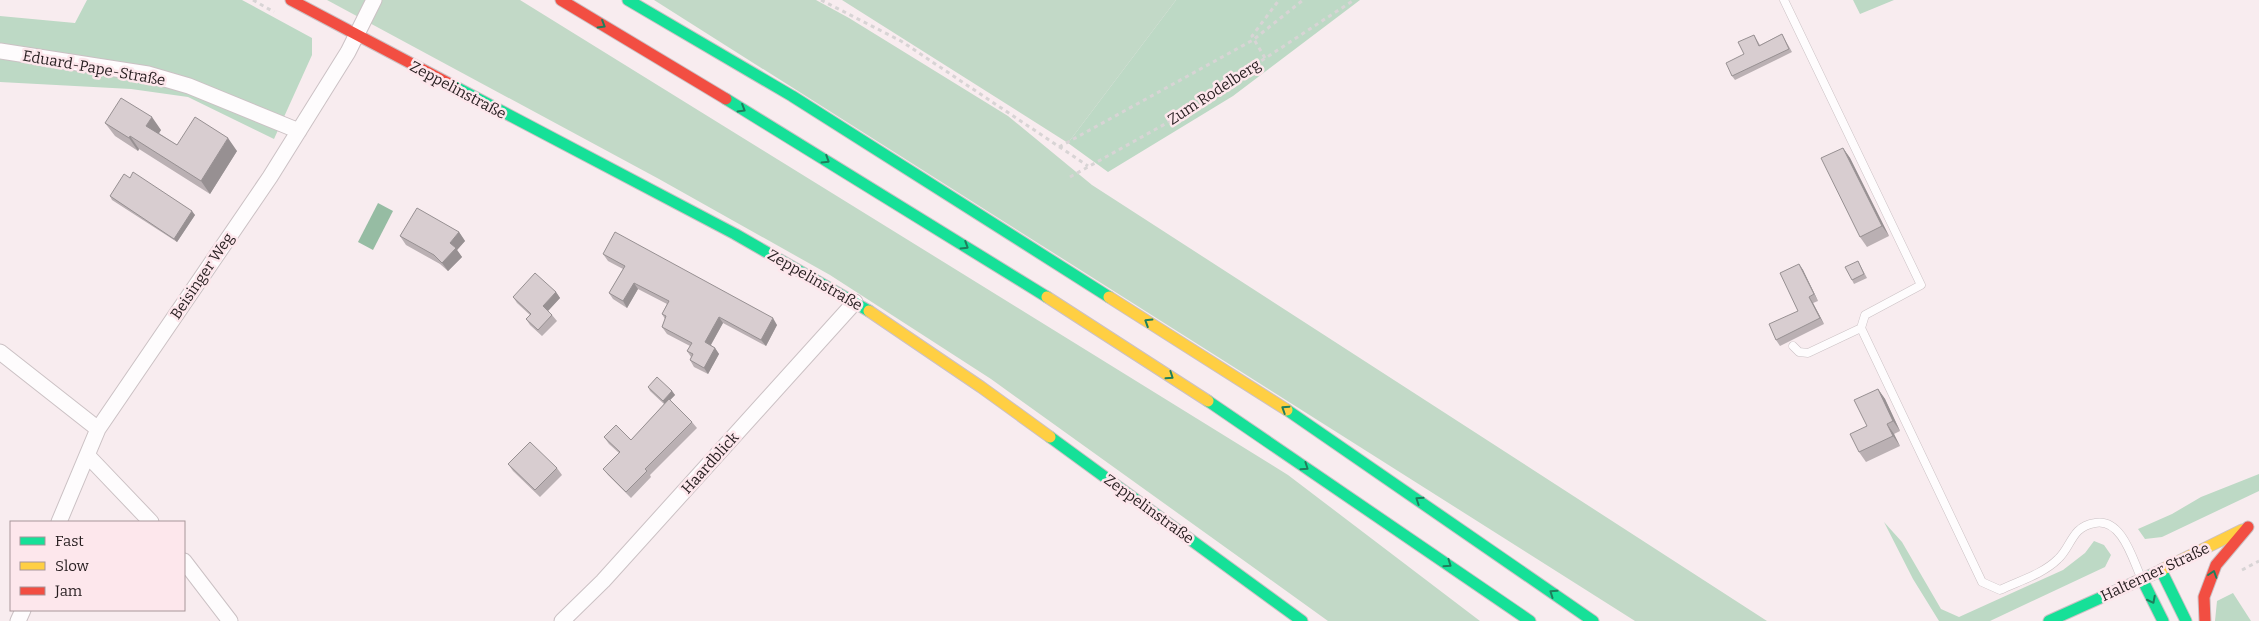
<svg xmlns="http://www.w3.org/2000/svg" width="2259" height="621" viewBox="0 0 2259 621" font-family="Bitter,serif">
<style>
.green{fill:#c2d9c7}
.forest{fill:#bdd9c5}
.water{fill:#96bca3}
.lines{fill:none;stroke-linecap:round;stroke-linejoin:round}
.lane-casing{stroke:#cbc1c4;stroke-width:9}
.street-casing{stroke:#cbc1c4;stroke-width:17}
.fast-casing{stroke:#cbc1c4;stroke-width:13}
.slow-casing{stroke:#cbc1c4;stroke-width:13}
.jam-casing{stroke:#cbc1c4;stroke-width:13}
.path{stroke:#d8d4d5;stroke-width:3;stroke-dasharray:4 4;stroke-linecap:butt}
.lane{stroke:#fefcfd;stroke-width:8}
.street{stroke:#fefcfd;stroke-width:15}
.fast{stroke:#16e098;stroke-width:11}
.slow{stroke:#ffcf43;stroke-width:11}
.jam{stroke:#f24e42;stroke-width:11}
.wall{fill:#bab0b3}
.shaded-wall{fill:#979092}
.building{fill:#d8cdd0;stroke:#979092}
.oneway{stroke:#1e7e5c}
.labels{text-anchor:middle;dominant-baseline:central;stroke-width:5;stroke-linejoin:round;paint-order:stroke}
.street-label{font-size:15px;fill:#261d1f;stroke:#fde7ec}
</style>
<rect width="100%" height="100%" fill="#f8ecef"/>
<path class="green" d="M327 0H520L1288 475 1480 621H1328L991 379 830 275 659 179Z
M654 0H816L849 18 1008 116 1092 185 1767 621H1635Z
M842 0H1176L1068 143Z"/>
<path class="forest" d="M87 0H242L312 38V55L274 139 188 97 131 89 0 82V16L75 23Z
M1176 0H1360L1233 96 1108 172 1068 143Z
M1853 0H1894L1860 14Z
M2259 474V491L2162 537 2145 539 2138 529 2172 514 2201 497Z
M1884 522 1902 542 1941 609 1959 617 2063 570 2085 553 2094 541 2104 545 2111 555 2105 567 1990 621H1939L1913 579Z
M2233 593 2251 621H2215L2217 601Z"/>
<path class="water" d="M378 203 393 211 373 250 358 242Z"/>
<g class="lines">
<defs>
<path id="lane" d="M1784 0 1921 285 1865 315 1861 328 1982 582 2000 590C2019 581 2043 574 2058 559 2067 551 2070 539 2078 531 2083 526 2089 524 2095 523 2121 518 2132 557 2140 575
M1793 346 1799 352 1808 353 1861 328"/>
<path id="street" d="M0 51 148 74 189 86 299 131
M0 352 98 429
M88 456 151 522
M59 522 98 429 270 177 348 52 374 0
M184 561 230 621
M18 621 23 610
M562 621 603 581 855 302"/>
<path id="fast" d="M628 0 792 96 1109 297
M452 85 735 234 869 311
M726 99 1047 297
M1208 401 1530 621
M1287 410 1593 621
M1050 437 1302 621
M2161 570 2186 621
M2142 579 2163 621
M2049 621 2160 571"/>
<path id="slow" d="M1047 297 1208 401
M1109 297 1287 410
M869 311 981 387 1050 437
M2161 570 2242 530"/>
<path id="jam" d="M291 0 452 85
M561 0 726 99
M2205 621 2204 597 2216 565 2248 527"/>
</defs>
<use href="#lane" class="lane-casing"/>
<use href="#street" class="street-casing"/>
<use href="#fast" class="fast-casing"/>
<use href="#slow" class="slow-casing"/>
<use href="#jam" class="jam-casing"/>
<path class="path" d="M253 0 274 12
M821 0 901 41 1088 166
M1265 58 1252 36 1279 0
M1059 147 1253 40 1303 0
M1070 177 1165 124 1354 0
M2242 570 2259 561"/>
<use href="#lane" class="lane"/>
<use href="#street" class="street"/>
<use href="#fast" class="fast"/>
<use href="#slow" class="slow"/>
<use href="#jam" class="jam"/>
</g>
<path class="wall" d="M1782 34 1792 52 1735 80 1732 76 1754 35 1760 45Z
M105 123 161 130 159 133 177 145 237 151 210 194 139 149 138 151 115 136Z
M1843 148 1850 158 1889 236 1867 247 1860 237Z
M130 178 195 215 177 242 112 200 110 196Z
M459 232 465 241 457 250 462 257 448 271 440 264 406 245 400 236Z
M603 254 777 325 766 346 723 323 711 345 715 348 719 354 708 374 694 367 690 360 691 357 687 351 690 346 667 334 662 327 665 319 662 314 667 304 638 289 627 308 613 299 609 293 623 269 608 261Z
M1858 261 1867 278 1854 284 1852 280Z
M1799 264 1803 270 1818 301 1813 303 1824 324 1780 346 1776 340 1798 311Z
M556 292 560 298 548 311 552 315 557 321 542 336 530 325 526 319 530 315 517 303 513 297Z
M648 387 672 391 675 395 670 400 692 422 697 428 650 475 651 477 631 498 608 475 603 469 619 453 609 444 604 437 631 440 664 404 650 391Z
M1878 389 1885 399 1900 431 1894 434 1900 446 1866 462 1859 452Z
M508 464 557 468 562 475 540 497 513 471Z"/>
<path class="shaded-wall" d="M152 117 161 130 155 139 146 126Z
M130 136 139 149 138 151 129 138Z
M228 138 237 151 210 194 201 181Z
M1843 148 1850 158 1889 236 1882 226Z
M192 211 195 215 177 242 174 239Z
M459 232 465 241 457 250 462 257 448 271 442 263 450 243Z
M1799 264 1803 270 1818 301 1814 294Z
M634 283 638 289 627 308 623 301Z
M556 292 560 298 547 312 543 306Z
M1809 297 1813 303 1824 324 1820 318Z
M719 317 723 323 709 348 705 342Z
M773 318 777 325 766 346 761 340Z
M715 348 719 354 708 374 704 368Z
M1878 389 1885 399 1900 431 1893 421Z
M672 391 675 395 665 405 663 401Z
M1887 424 1894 434 1900 446 1893 436Z"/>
<path class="building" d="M1782 34 1789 49 1732 76 1726 63 1744 54 1738 42 1754 35 1759 46Z
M121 98 152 117 146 126 177 145 195 117 228 138 201 181 130 136 129 138 105 123Z
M1843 148 1882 226 1860 237 1821 158Z
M133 172 192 211 174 239 110 196 124 174 130 178Z
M417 208 459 232 450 243 456 248 442 263 434 255 400 236Z
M615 232 773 318 761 340 719 317 705 342 715 348 704 368 690 360 693 354 687 351 692 343 662 327 666 316 662 314 669 301 634 283 623 301 609 293 625 266 603 254Z
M1858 261 1864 274 1852 280 1845 267Z
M1799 264 1814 294 1809 297 1820 318 1776 340 1769 324 1798 311 1780 273Z
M535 273 556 292 543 306 552 315 538 330 526 319 531 314 513 297Z
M657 377 672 391 663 401 648 387Z
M1878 389 1893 421 1887 424 1893 436 1859 452 1850 434 1867 426 1854 400Z
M669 399 692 422 645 469 647 471 626 492 603 469 620 452 604 437 616 425 631 440Z
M530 442 557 468 535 490 508 464Z"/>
<defs><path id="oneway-chevron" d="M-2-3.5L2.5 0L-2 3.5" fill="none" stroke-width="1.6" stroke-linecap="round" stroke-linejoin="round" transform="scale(1.25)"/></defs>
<g class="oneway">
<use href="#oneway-chevron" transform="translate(602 25) rotate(31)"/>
<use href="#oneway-chevron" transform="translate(742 109) rotate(31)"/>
<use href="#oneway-chevron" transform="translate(826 160) rotate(32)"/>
<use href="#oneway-chevron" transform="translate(965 246) rotate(32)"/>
<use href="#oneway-chevron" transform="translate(1148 322) rotate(-148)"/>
<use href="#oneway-chevron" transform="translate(1170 376) rotate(34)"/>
<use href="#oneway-chevron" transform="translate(1285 409) rotate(-147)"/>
<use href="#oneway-chevron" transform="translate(1305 467) rotate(34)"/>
<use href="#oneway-chevron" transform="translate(1419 500) rotate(-146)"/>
<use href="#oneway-chevron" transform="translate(1448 564) rotate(35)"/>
<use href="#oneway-chevron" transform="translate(2213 574) rotate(-72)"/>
<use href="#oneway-chevron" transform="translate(1553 593) rotate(-145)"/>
<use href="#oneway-chevron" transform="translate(2152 600) rotate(63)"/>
</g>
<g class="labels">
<g class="street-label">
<text transform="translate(94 68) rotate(10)">Eduard-Pape-Straße</text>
<text transform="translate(458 90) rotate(28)">Zeppelinstraße</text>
<text transform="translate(1214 92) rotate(-33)">Zum Rodelberg</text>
<text transform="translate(202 276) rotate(-56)">Beisinger Weg</text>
<text transform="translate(815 280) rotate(30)">Zeppelinstraße</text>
<text transform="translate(710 463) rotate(-48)">Haardblick</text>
<text transform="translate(1149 509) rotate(36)">Zeppelinstraße</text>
<text transform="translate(2155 572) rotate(-25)">Halterner Straße</text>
</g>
</g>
<rect x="10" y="521" width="175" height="90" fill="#fde7ec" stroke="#a7969a"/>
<rect x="20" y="537" width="25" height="8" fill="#16e098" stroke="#a7969a"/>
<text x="55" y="546" font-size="15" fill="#261d1f">Fast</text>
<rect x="20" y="562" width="25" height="8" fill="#ffcf43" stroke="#a7969a"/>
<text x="55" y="571" font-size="15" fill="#261d1f">Slow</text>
<rect x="20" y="587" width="25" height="8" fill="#f24e42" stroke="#a7969a"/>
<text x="55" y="596" font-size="15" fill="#261d1f">Jam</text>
</svg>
